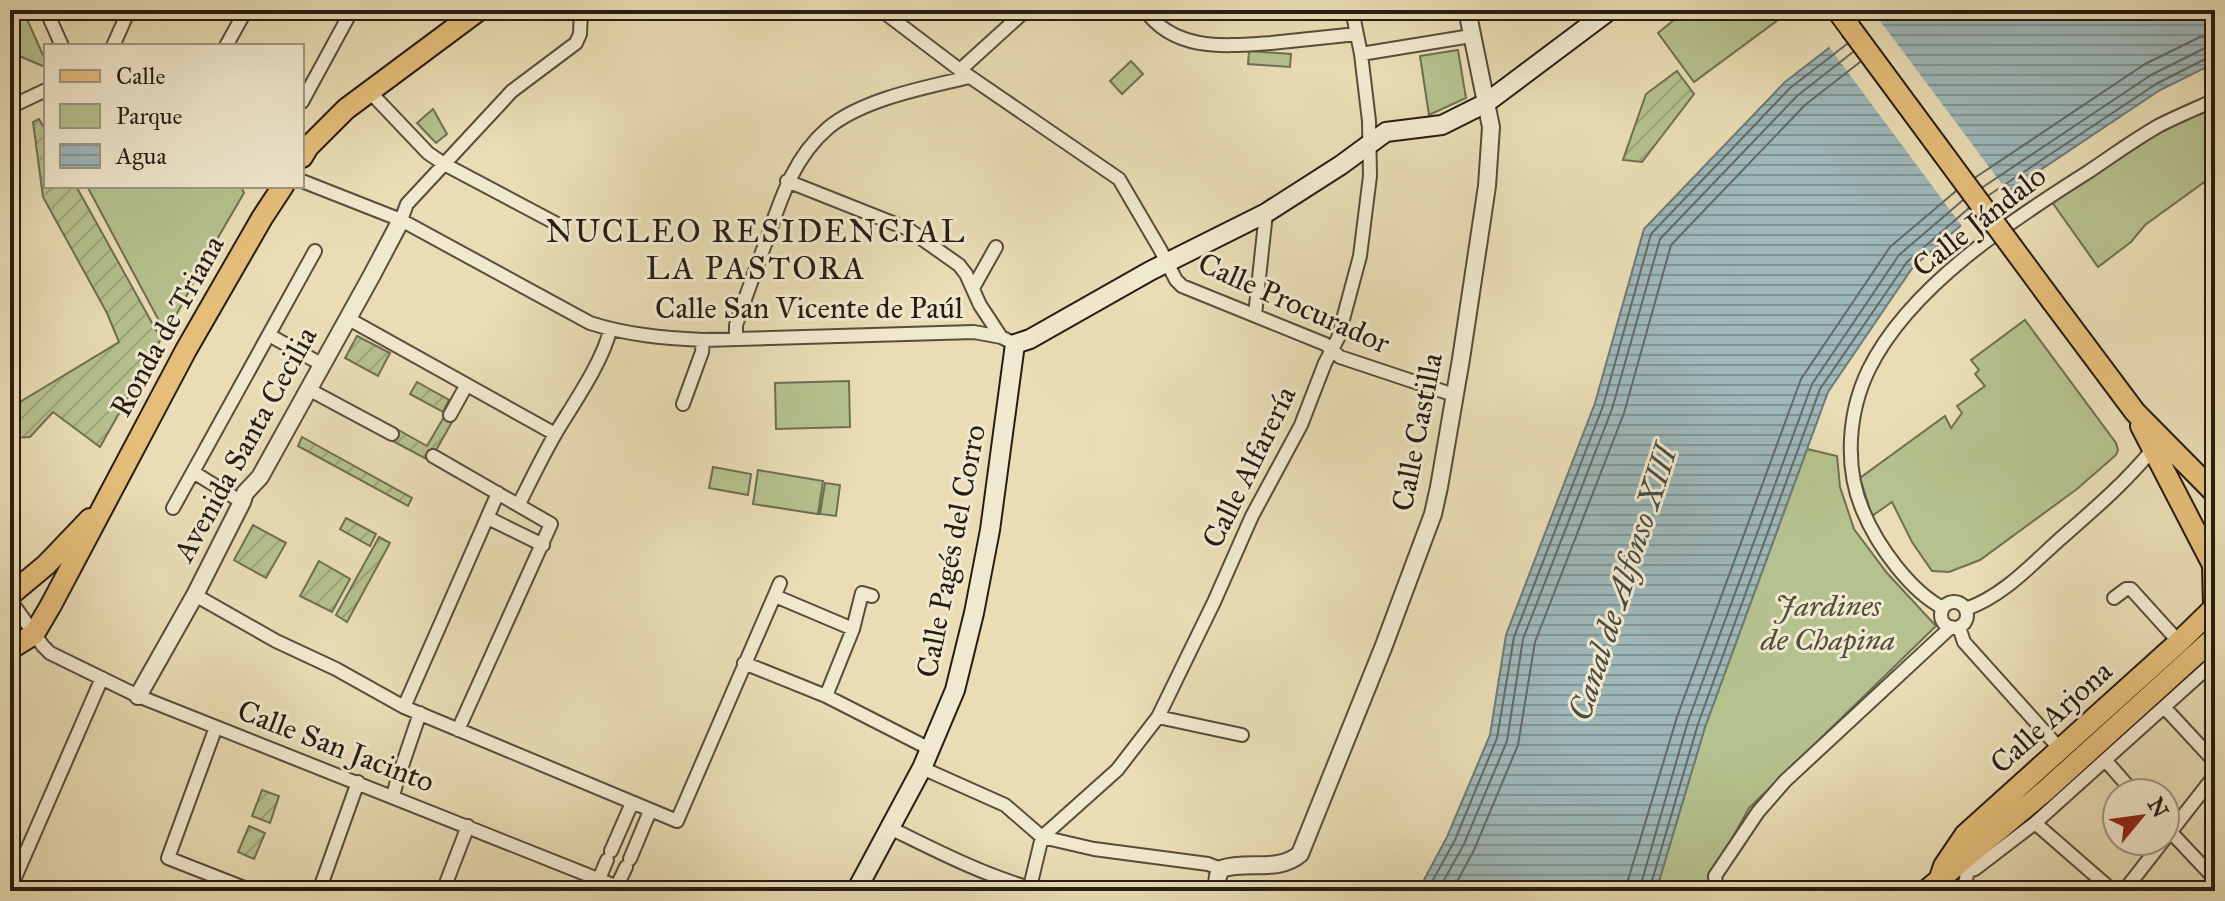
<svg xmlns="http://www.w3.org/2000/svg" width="2225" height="901" viewBox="0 0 2225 901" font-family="'IM FELL Great Primer',serif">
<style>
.park{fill:#b5c28f;stroke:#6e6f52;stroke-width:2}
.garden{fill:url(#garden-furrows);stroke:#6e6f52;stroke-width:2}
.water{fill:url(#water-rules);stroke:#6e7a78;stroke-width:2}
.pier{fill:#eaddb5}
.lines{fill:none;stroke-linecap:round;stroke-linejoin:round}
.shore{stroke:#626a67;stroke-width:2}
.minor-casing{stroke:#584c3c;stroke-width:16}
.tertiary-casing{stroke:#584c3c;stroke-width:20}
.secondary-casing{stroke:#271c14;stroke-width:22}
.primary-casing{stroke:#271c14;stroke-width:24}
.minor{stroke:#f1e9cf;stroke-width:12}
.tertiary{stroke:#f1e9cf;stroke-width:16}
.secondary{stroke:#f1e9cf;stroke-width:18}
.primary{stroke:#e5be7a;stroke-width:20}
.primary-bridge-casing{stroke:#271c14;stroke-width:24;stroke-linecap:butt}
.primary-bridge{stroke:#e5be7a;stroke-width:20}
.labels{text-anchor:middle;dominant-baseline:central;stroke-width:6;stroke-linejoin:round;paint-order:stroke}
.street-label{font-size:30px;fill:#271c14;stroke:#f1e9cf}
.park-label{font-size:30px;font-style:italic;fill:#524e39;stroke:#f1e9cf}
.neighbourhood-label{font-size:32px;letter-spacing:2px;fill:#271c14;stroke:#f1e9cf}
.water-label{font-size:32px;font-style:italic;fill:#4b4b46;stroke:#f1e9cf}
</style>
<defs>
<pattern id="garden-furrows" width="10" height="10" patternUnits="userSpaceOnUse" patternTransform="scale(2)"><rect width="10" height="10" fill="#b5c28f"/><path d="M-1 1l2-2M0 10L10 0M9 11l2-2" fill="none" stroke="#9ca67a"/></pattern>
<pattern id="water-rules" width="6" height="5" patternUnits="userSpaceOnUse" patternTransform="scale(2)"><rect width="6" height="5" fill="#9eb8ba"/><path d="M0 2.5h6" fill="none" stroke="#819596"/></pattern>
</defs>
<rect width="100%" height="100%" fill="#eaddb5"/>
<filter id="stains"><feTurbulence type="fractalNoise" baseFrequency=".0025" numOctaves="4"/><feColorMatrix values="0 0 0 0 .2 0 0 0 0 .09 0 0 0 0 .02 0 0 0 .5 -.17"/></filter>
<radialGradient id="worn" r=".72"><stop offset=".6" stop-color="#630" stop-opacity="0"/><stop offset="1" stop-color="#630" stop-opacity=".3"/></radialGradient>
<path class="park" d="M10 10H23L46 62 45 67 10 52Z
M1686 10H1783L1786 14 1694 82 1658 33Z
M1458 50 1466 98 1429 115 1420 56Z
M1249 51 1291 54 1290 67 1248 64Z
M1131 61 1143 74 1122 94 1110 81Z
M2215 105V182L2210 178 2145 225 2131 242 2098 267 2052 202 2157 134Z
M433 109 447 134 436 143 417 123Z
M87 186H241L244 193 216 241 166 334Z
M2025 320 2116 443 2118 450 2116 455 2077 489 1980 560 1949 572 1932 571 1912 542 1892 502 1872 516 1860 478 1945 416 1951 428 1962 413 1957 406 1985 386 1975 374 1979 370 1971 360Z
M849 381 850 427 776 429 775 383Z
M1807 449 1837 456 1840 487 1854 529 1887 573 1936 626 1749 808 1708 882V891H1656L1705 727Z
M713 467 751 474 748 495 709 488Z
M758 470 823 481 818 514 753 504Z
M825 483 840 485 836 516 820 514Z"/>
<path class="garden" d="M1677 71 1694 94 1642 162 1623 160 1646 94Z
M39 119 46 131V186H76L161 339 100 447 53 412 30 437 10 438V408L119 342 107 313 43 197 33 122Z
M357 336 390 353 378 376 345 358Z
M417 382 449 400 443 412 410 394Z
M444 417 452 422 430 461 389 439 395 428 427 446Z
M302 437 412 498 408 506 298 446Z
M346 518 376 534 370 546 340 529Z
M253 525 286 543 266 578 234 560Z
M379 537 390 543 347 622 336 615Z
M319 561 350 579 332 612 300 596Z
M262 790 279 796 270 823 252 816Z
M249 826 265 833 254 859 238 852Z"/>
<path class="water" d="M1878 10H2215V63L2160 90 1973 215 1913 267 1828 392 1705 727 1656 891H1418L1447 837 1490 735 1506 635 1595 403 1644 229 1785 82Z"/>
<path class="pier" d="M1872 10 2010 195 1964 229 1827 44Z"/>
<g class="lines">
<path class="shore" d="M1976 177 2145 64 2200 37 2215 35
M1983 187 2151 75 2205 48 2215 47
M1989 195 2156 84 2209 57H2215
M1427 891 1455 840 1497 738 1514 637 1603 406 1651 234 1790 88 1847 44
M1438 891 1464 844 1507 741 1523 639 1612 409 1660 239 1797 96 1853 52
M1452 891 1474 850 1518 745 1535 642 1624 413 1671 245 1805 105 1860 62
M1627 891 1628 880 1677 717 1801 379 1890 247 1956 191
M1639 891 1688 721 1812 384 1899 255 1963 200
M1649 891 1698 724 1820 389 1907 262 1969 208"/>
<defs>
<path id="minor" d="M46 10 62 46
M881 10 960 70 1119 179 1160 249 1176 280 1182 286 1325 344 1340 357 1454 395
M1145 10C1175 52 1226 46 1271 43 1300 40 1329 37 1357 34
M113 46 129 10
M226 46 246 10
M1361 54 1471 36
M960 70 1026 10
M369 91 428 153 444 164 559 225
M302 102 352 10
M10 107 46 90
M302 181 401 220 590 323C627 335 664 338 703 340L974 332 1001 337 1015 344
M787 181 908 229 959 265 966 274 980 305 1001 337
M401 220 407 204 512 91 576 43 580 34 581 10
M973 288 996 247
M1255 315 1266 213
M347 318 555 434
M269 335 321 364
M736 339V325C746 296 756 268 767 239 781 198 794 157 828 128 863 99 927 87 970 77
M308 389 392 434
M683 404 702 352 703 340
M450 415 466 386
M433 456 551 524 458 730
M193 472 242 502
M519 504C531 480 543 455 557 431 574 403 603 361 610 330
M173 508 315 251
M488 518 543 545
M195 595 276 641 336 669 404 707 677 821 780 583
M775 596 853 629
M2114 598 2126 589H2131L2179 642
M10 600 43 646 50 653 138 696 628 891
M1941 615a13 13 0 1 1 26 0a13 13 0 1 1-26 0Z
M1943 608C1910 591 1877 545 1863 511 1844 467 1848 412 1869 369 1910 286 2012 220 2088 172 2112 156 2135 139 2160 125 2178 116 2197 108 2215 100
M1966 609C2003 596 2030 566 2059 540 2092 511 2124 484 2152 450
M1959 627 1964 642 2060 749
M744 663 826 696 930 749
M826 696 853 629 862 593 872 596
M404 707 498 493
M2164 707 2215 762
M1158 717 1242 735
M216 727 168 858 252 891
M2106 761 2134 793
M922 768 1005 805 1042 837 1094 849 1208 864 1221 869
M401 769 420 713
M393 796 398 777
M2035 823 2113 891
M2165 826 2215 879
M890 828C935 850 981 874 1030 888
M2165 839 2215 775
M611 851 632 803
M630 859 650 811
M1954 869 1968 871 1975 869 2035 823 2215 661
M1968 871 1965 883 1974 891
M599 879 607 860
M617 886 626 867
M10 889 102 678
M319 891 358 782
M443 891 468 826
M1029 891 1042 837 1117 770 1158 717 1214 602 1252 516 1301 425 1325 363 1338 338 1360 256 1370 176 1369 121 1361 54 1352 10
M1722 891 1716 884 1715 876 1758 812 1785 781 1951 627
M2124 891 2163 841"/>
<path id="tertiary" d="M138 696 195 595 242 502 245 493 260 477 372 275 401 220
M1216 891 1218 876 1221 869C1247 860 1278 873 1300 854L1383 648 1433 514 1439 487 1461 359 1487 186 1491 127 1467 10"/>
<path id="secondary" d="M856 891 922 768 955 690 974 613 990 530 1015 344 1030 339 1150 271 1266 213 1341 165 1386 132 1442 125 1486 103 1610 10"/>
<path id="primary" d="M1837 10 1851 29
M302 157 308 147 346 109 479 10
M2052 301 2135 412 2215 493
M2141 426 2213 565 2214 607
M10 595 46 565 90 519
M10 649 34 634 51 605 186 350 262 218 283 186
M1939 881 1944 866 1965 835 2179 642 2215 607
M1926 891 2045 791 2215 637"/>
</defs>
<use href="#minor" class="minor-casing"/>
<use href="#tertiary" class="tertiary-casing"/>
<use href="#secondary" class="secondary-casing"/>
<use href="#primary" class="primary-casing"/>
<use href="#minor" class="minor"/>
<use href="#tertiary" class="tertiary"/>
<use href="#secondary" class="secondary"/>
<use href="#primary" class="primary"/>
<defs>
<path id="primary-bridge" d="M1851 29 2052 301"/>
</defs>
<use href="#primary-bridge" class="primary-bridge-casing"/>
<use href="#primary-bridge" class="primary-bridge"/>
</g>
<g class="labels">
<g class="street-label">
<text transform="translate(1979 221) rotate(-38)">Calle Jándalo</text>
<text transform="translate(1294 303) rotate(24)">Calle Procurador</text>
<text x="809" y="308">Calle San Vicente de Paúl</text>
<text transform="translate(167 326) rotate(-61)">Ronda de Triana</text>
<text transform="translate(1417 432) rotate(-79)">Calle Castilla</text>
<text transform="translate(245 444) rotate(-61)">Avenida Santa Cecilia</text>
<text transform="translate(1249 467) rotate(-64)">Calle Alfarería</text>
<text transform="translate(951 551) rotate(-79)">Calle Pagés del Corro</text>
<text transform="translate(2051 717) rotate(-42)">Calle Arjona</text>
<text transform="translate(336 746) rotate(21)">Calle San Jacinto</text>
</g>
<g class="park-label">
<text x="1828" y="606">Jardines<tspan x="1828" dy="34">de Chapina</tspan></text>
</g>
<g class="neighbourhood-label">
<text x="756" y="231">NUCLEO RESIDENCIAL<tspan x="756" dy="37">LA PASTORA</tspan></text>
</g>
<g class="water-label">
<text transform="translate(1623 583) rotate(-72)">Canal de Alfonso XIII</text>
</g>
</g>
<rect width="2225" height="901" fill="none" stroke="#eaddb5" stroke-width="40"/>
<rect x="12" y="12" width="2201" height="877" fill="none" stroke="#271c14" stroke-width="4"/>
<rect x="20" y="20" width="2185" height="861" fill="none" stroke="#271c14" stroke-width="2"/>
<rect x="44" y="44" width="260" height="144" fill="#f1e9cf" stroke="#a09784" stroke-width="2"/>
<rect x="60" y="70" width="40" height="12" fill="#e5be7a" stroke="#a09784" stroke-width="2"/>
<text x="116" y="84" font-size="24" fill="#271c14">Calle</text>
<rect x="60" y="104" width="40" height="24" fill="#b5c28f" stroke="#a09784" stroke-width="2"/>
<text x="116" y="124" font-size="24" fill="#271c14">Parque</text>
<rect x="60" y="144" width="40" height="24" fill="url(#water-rules)" stroke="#a09784" stroke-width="2"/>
<text x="116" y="164" font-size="24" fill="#271c14">Agua</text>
<g transform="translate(2141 817) rotate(61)"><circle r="38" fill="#f1e9cf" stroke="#a09784" stroke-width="2"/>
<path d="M0-6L14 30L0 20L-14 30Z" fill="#8f2418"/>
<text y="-12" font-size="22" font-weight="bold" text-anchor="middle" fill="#271c14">N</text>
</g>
<rect width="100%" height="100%" filter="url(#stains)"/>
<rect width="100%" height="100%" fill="url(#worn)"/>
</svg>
